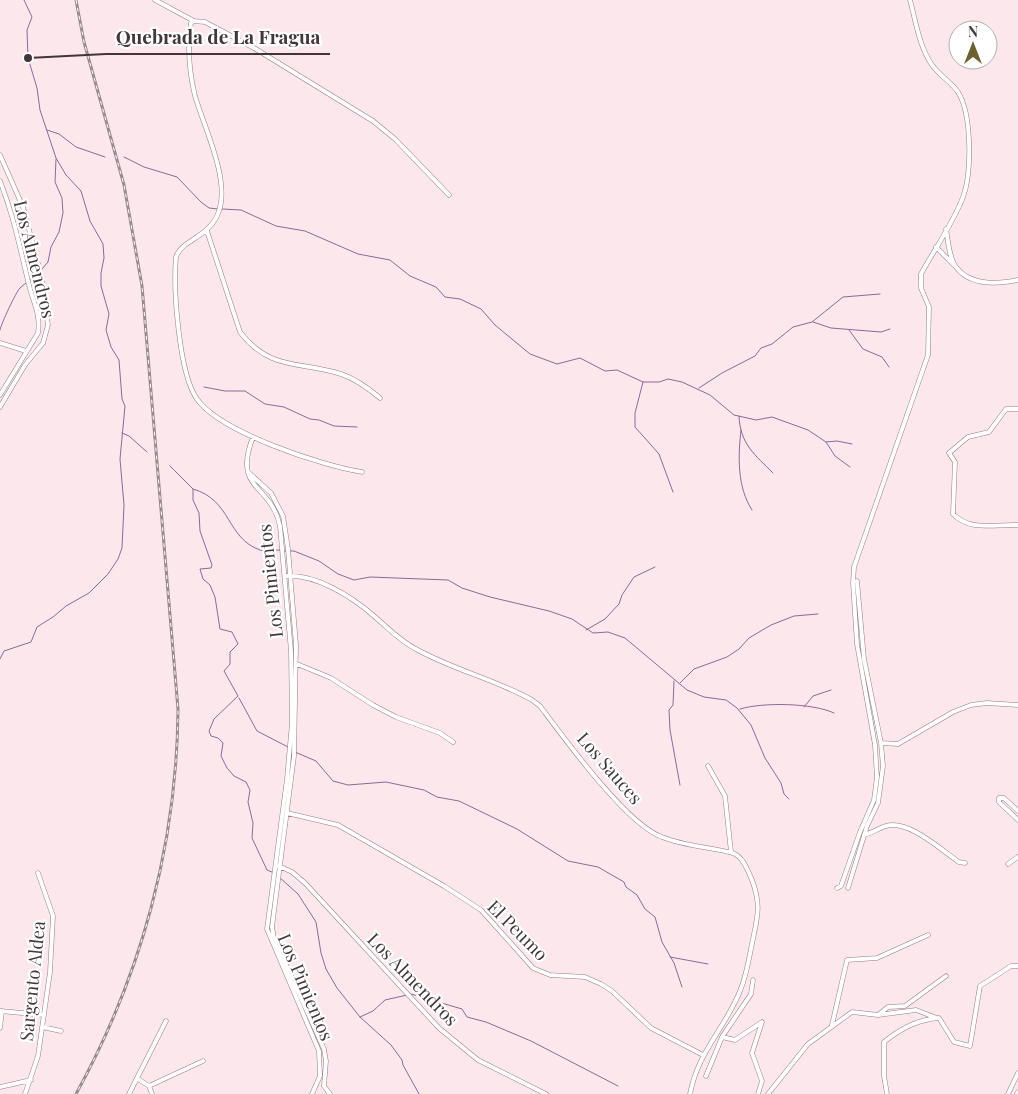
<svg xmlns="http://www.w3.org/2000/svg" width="1018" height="1094" viewBox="0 0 1018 1094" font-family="'Playfair Display',serif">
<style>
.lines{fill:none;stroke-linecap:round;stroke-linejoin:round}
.stream{stroke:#8f6996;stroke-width:1}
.minor-casing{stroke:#997b84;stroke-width:5}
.minor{stroke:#fff;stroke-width:4}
.rail-casing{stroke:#9a898e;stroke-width:3}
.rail{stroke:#fff;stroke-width:1;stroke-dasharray:4;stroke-linecap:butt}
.labels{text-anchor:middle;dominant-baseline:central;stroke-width:4.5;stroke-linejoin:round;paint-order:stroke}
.street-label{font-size:18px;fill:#43363a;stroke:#fff}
.leader{fill:none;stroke:#43363a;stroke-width:2}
.callout-dot{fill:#43363a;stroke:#fff;stroke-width:2}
.callout-label{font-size:19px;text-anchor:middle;font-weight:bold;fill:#43363a;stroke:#fff;stroke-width:4.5;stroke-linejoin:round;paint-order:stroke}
</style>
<rect width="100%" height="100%" fill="#fce7ed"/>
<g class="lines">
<path class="stream" d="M47 130 59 134 76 147 105 157
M124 157 144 167 177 177 201 202 209 208 218 209
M222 209 241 210 276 226 305 231 358 254 390 260 410 276 436 287 445 297 460 299 481 309 495 325 530 354 557 364 580 358 605 371 617 370 643 382H659L668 379 682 382 710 395 734 415 756 420 772 417 808 430 826 442 835 456 850 467
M41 270 48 262 51 247 59 232 63 213 62 198 55 182 56 159
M813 322 831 328 881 332 890 329
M0 330C1 324 16 292 20 288 25 283 33 279 38 273
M849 330 863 349 882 357 889 367
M643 382 635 413V427L659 454 673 492
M204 387 225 391H245L265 404 284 407 310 419 319 420 334 426 357 427
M699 388 722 373 755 356 761 348 772 344 793 327 812 322 843 297 880 294
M739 416C740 444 755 455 773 473
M741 430C738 456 737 487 752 510
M122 433 129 436 147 452
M826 442 837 441 852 444
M170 466 193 489V500L199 513 200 531 212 565 211 568 200 569 203 579 210 585 215 597 220 629 232 632 238 644 230 652V664L224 671 238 696 214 719 209 731 211 736 218 738 223 743 221 756 227 768 234 776 246 782 250 790 248 802 253 823 252 838 267 870 274 873
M193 489C232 500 226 538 260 550 266 552 274 550 280 550
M284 551H294L319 561 338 574 354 580 370 577 448 580 462 588 490 597 549 611 572 619 593 633 608 632 625 638 687 690 704 697 726 700 737 708 751 725 765 758 781 783 784 794 789 799
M586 630 605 619 619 604 622 595 634 577 655 567
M0 659 4 651 31 642 37 627 53 617 66 606 89 593 108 574 118 559 122 548 124 505 120 459 125 406 122 399 119 360 111 347 106 330 109 314 101 286V273L104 258 103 244 90 221 81 191 66 175 56 158 40 110 37 88 28 58 27 30 32 17 24 0
M674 681 673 705 669 710 670 730 680 785
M680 683 694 669 727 657 739 649 749 638 771 625 794 616 818 614
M239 698 257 731 288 747
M804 707 813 696 831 690
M740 709C763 702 813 703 834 713
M295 752 316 761 333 781 348 785 386 782 424 790 437 797 459 801 517 829 568 861 598 867 624 882 626 887 637 895 645 909 655 917 662 942 674 963 682 987
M279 877 298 894 316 922 321 953 326 969 337 988 360 1017 391 1045 402 1060 403 1065 419 1094
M670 957 708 964
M411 994 462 1009 467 1017 486 1022 531 1041 618 1086
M360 1017 373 1011 385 1000 407 995"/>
<defs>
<path id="minor" d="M155 0 194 21 205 22 254 48 373 121 395 139 449 195
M194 21 191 23C187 48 189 71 195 96 204 127 230 179 219 211 210 238 182 239 176 257 173 289 179 374 197 399 220 432 322 466 362 472
M0 155 23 207 41 275 48 325 43 343 25 365 0 407
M0 181C14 217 19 244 28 281 32 300 41 313 38 333L0 395
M946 229C948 240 949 258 956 267 970 286 998 284 1018 280
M207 231 240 332C270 371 299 361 341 374 356 379 368 388 380 398
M936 247 954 265
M0 343 26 351
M1018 409H1006L989 432 968 437 949 453 955 462 953 514C971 532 994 524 1018 525
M253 437C232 491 271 483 280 526L291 651 292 723 287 779 267 929 319 1051 320 1076 312 1094
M248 472 271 493 283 516 288 549 296 645 294 756 272 927 274 938 324 1049 326 1061 324 1086
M285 576C316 574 351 596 374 616 388 628 400 641 416 649 453 670 495 679 532 700L540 706C564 738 627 825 662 837 684 846 709 847 733 853 744 858 747 869 752 880 761 904 758 915 753 939 749 957 747 975 740 991 725 1029 698 1051 690 1094
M297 664 331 678 373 705 396 717 440 733 453 742
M881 743 898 744 953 712 971 705 987 703 1018 705
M708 766 725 796 731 852
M1018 811 1004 798H999V802L1018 820
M287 813 338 825 444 886 481 910 533 968 550 975 585 977 601 984 612 991 651 1028 703 1055
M864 835C872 833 879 828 886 826 908 819 941 850 959 862L965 863
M1008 864 1018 857
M279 866 292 872 305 883 439 1028 478 1060 546 1094
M837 888 841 886 860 832 874 800 877 777 875 745 857 644 853 583 854 567 928 355 929 307 921 288V274C934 250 954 222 963 197 972 173 972 114 958 92 951 82 939 75 932 65 919 46 916 22 910 0
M848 888 867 826 878 803 883 766 881 743 864 659 857 581
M0 1011 44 1015
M878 1015 888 1007 905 1006 946 976
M832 1025 847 960 877 958 928 935
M42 1027 61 1031
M0 1028 2 1011
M722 1037 735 1040 762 1022 752 1053 762 1081 758 1094
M706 1076 722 1037 751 994 753 980
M138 1079 149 1086 152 1094
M149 1086 203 1061
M324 1086 330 1094
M0 1087 31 1080
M25 1094 38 1056 50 972 53 916 38 873
M129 1094 166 1021
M768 1094 808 1044 852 1012 878 1015 916 1010 937 1018
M887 1094 884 1076V1042C900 1029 918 1019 939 1018L954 1042 970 1046 980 986 1011 966H1018
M1008 1094 1018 1073
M1017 1094 1018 1092"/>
</defs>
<use href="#minor" class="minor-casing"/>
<use href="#minor" class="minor"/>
<defs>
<path id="rail" d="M76 0 84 42 124 185 142 286 178 709C177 845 141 976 76 1094"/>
</defs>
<use href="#rail" class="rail-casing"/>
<use href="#rail" class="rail"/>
</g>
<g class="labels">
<g class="street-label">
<text transform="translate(35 259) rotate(76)">Los Almendros</text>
<text transform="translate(270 581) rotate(-96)">Los Pimientos</text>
<text transform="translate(610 768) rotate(49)">Los Sauces</text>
<text transform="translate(518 930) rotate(45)">El Peumo</text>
<text transform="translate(413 979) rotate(46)">Los Almendros</text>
<text transform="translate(32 981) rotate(-84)">Sargento Aldea</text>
<text transform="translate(306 987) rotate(67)">Los Pimientos</text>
</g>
</g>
<path class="leader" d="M28 58L106 54H330"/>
<circle class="callout-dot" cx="28" cy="58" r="5"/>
<g class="callout-label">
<text x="218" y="44">Quebrada de La Fragua</text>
</g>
<g transform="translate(973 45)"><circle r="24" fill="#ffffff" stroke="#b4afb0"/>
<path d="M0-4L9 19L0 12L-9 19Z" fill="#6d612e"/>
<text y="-8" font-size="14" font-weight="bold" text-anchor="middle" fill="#43363a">N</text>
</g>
</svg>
